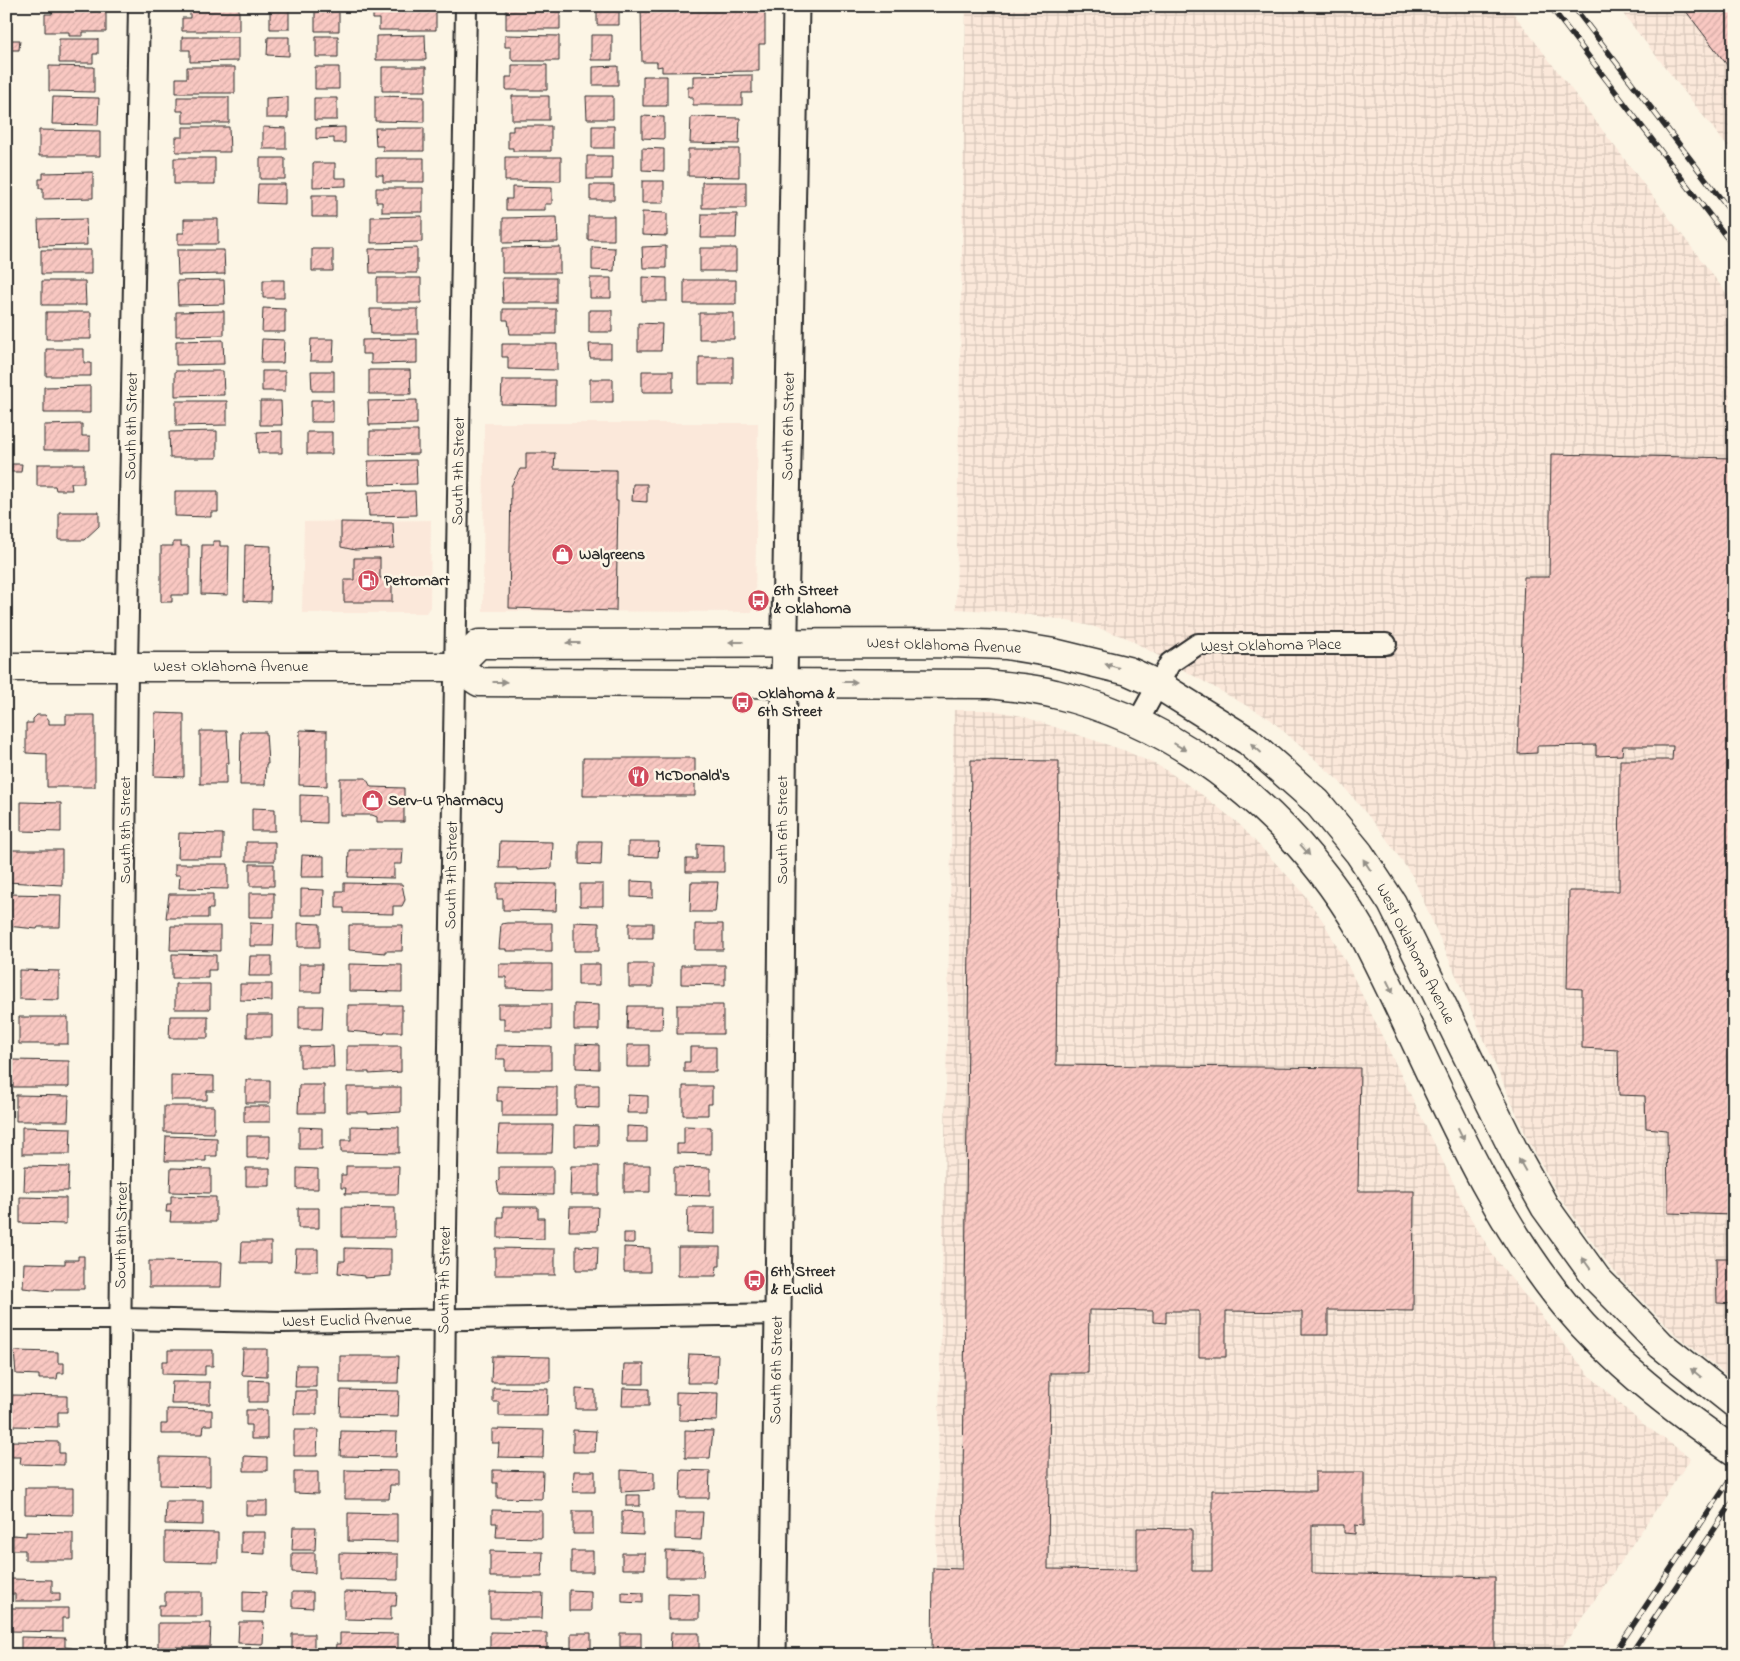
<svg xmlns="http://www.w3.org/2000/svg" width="1740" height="1661" viewBox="0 0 1740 1661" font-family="'Indie Flower',sans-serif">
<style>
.built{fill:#fbe8da}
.industrial{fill:url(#industrial-grid)}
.building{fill:url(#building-hatch);stroke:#2b2b2b}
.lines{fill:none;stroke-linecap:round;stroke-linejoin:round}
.minor-casing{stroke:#2b2b2b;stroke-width:24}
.tertiary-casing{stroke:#2b2b2b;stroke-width:29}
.secondary-casing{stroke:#2b2b2b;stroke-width:31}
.minor{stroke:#fcf5e5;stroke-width:20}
.tertiary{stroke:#fcf5e5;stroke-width:25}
.secondary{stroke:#fcf5e5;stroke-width:28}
.rail-casing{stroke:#2b2b2b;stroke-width:5.5}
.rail{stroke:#fcf5e5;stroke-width:4;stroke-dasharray:11;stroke-linecap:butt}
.oneway{fill:#949088}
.labels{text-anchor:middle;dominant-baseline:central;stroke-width:5;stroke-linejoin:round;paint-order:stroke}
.street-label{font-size:16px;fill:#2b2b2b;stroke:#fcf5e5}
.poi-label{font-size:16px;font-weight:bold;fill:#2b2b2b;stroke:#fcf5e5;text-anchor:start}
</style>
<defs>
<pattern id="industrial-grid" width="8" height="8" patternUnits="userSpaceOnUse" patternTransform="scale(1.25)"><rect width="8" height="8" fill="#fbe8da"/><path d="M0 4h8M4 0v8" fill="none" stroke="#d7c7bb"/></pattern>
<pattern id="building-hatch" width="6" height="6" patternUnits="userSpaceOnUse" patternTransform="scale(1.25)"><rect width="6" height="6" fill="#f9c8c2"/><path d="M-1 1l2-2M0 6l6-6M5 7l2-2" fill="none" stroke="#d6aca7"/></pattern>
</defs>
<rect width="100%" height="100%" fill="#fcf5e5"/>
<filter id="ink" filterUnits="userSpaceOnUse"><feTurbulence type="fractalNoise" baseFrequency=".02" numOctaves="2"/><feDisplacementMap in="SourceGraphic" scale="10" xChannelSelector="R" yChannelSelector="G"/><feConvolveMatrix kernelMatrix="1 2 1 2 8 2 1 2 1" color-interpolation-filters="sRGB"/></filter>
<g filter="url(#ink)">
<path class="built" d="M484 423H758L755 603 752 612 483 611Z
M431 520 430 607 426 613H302L304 522Z"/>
<path class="industrial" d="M966 6H1508L1734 303V1381L1675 1334 1611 1268 1559 1196 1529 1142 1413 877 1381 831 1339 781 1270 719 1127 638 1095 627 1058 619 1009 612 956 609Z
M1617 6H1734V155Z
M954 710H991L1022 716 1126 751 1163 768 1201 794 1238 823 1300 889 1323 921 1348 966 1469 1215 1494 1257 1589 1375 1639 1421 1691 1458 1557 1655H934Z"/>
<path class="building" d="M52 6H106V32H83V36H69V32H45V14H52Z
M270 6H289V29H270Z
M315 6H339V31H315Z
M381 6H436V30H379V19H373V9H381Z
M506 6H560V29H506Z
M597 6H619V25H597Z
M641 6H765V44H759V71L662 72V66L657 67V62H642Z
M1682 6H1734V74Z
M190 7H239V31H182V18H190Z
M425 35 426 60H376V36Z
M505 35 559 36V61H513L511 58V47H505Z
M591 35H612V60H591Z
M316 36H338V57H316Z
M182 37H238V61L190 62V50H182Z
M268 37H289V56L267 55Z
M59 39H98V54H93V63H59Z
M6 40H20L19 50H10V53H6Z
M512 65H547V90H506V77H512Z
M49 66 94 67V92L49 91Z
M618 66V85H593V67Z
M187 67H235V93H176V78H187Z
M315 67H339V89H315Z
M382 67H426V91H382Z
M752 75V93H742V105H693V97H688V87H693V76Z
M643 76H667V106H643Z
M375 96 424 97V122L375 121Z
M512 96H549V120H512Z
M586 96H613V119H587Z
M53 97 99 98 98 125 52 124Z
M177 97H229V123H183V111H177Z
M288 97V118H266V98Z
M314 98H337V120H314Z
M642 116 664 117V139L642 138Z
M691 117 740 118 739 144 690 143Z
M513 126H551V151H513V148H508V131H513Z
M592 126H614V148H592Z
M183 127H229L230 152H176V137H183Z
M263 127 286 128V149H263Z
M345 127V143H334V138L316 139V128Z
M375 128H424V151H383V146H376Z
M39 130 100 131V156H39Z
M642 148 664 149V171L642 170Z
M688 149H739V177L688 176Z
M587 156H612V179H587Z
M505 157H561V181H505Z
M174 158H215V184H174Z
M260 158H285V179H260Z
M376 158H424V182H383V175H376Z
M313 163H335V178H346V186L313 187Z
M93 172V198L43 199V188H39V179H43V173Z
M642 181H664V203H642Z
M702 182H746V208H702Z
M258 184H285V204L257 203Z
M590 185H614V200H590Z
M512 187 552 188V204H545V210H506V199H512Z
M376 188H423V212H382V202H376Z
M312 195H336V217H312Z
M642 212 667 213V236L642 235Z
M702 214H737L736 238H701Z
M422 216V242L371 243V217Z
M588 216H614V240H588Z
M557 217 558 242 503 243V218Z
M86 219 87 245 39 246 38 220Z
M184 219H218V244H178V233H184Z
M666 246V268H643L642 247Z
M560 247V273H502V248Z
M592 247 615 248 614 271 592 270Z
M417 248V273H370L369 249Z
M700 248H736V271H700Z
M312 249H333V271H312Z
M41 250H91V274H41Z
M177 250H224L225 274 178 275Z
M642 277 667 278V301H642Z
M377 278H421V303H377Z
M502 278H556V303H503Z
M590 278H611V298H590Z
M224 280 225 304 178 305 177 281Z
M263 280H284V298H263Z
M684 280H736V304H684Z
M42 281H85L86 305H42Z
M263 308 285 309V332H262Z
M370 309H418V334H371Z
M503 309H556V334H510L508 320H503Z
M589 310H612V332H589Z
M224 311V335L176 336V312Z
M46 312H91V339H46Z
M699 313H734V339H699Z
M638 323 662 324 661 351H638Z
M262 339 284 340 283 363H261Z
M311 339H334L333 361H310Z
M417 339V363L371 364V354H362V340Z
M223 340 224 364 176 365V341Z
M502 344H557V370L508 369V357H502Z
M589 344H611V358H590Z
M46 349H84V363H91V376H46Z
M699 357H733V384H699Z
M369 370H410L411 394H369Z
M175 371H223L224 395 175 396Z
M262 371H285V391H262Z
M311 371H334V391H312Z
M642 371H673V392H642Z
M590 379H613V402H590Z
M502 380H555V405L501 404Z
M90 386V413H44V387Z
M311 400H333V422H311Z
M417 400V424L369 425 368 401Z
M176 401H227V425L176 426Z
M260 401H281L282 425H260Z
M82 424V436H90V450H44V425Z
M217 431V458H170L169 432Z
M282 431V453H258L257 432Z
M370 431H418V454L370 455Z
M307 432H332V454H307Z
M526 453H555L554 469 616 470V501H618L616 611 509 608 511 486 520 469H526Z
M1551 454 1734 458V1215L1668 1213 1667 1130 1646 1128 1645 1096 1619 1095 1618 1050 1582 1048V989L1567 988 1569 891H1619L1620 760H1672L1673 746H1623L1622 755 1596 756V745L1537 746V753L1518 754 1524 577H1549Z
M416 460 417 484 369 485 368 461Z
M12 464H22L21 472H11Z
M37 464H84V483H71L72 490H56L55 486H37Z
M633 484H647V502L632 501Z
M175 491H218V512H211V517L175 516Z
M415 491 416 515 369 516 368 492Z
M59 512H99V526L84 540H59Z
M341 522 393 523 394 548 355 550 341 547Z
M213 541H220V546H229L228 595 201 594 202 545H213Z
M173 542H181V546H189V595H172V602H161V546H173Z
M245 545 271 546 270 602 244 601Z
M354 558H380V578H392V602H344V580H354Z
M155 713 184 714V777L154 776Z
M37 715H45L49 720V724H66V715H95V787H47V754L26 753V723H33V719Z
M300 730 327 731V786L299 785Z
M200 731H227L229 763H226V784H200Z
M241 732H266L268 764H266L265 785H240Z
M583 758H695V796H583Z
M971 760 1059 761 1056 1065 1360 1068 1358 1191H1414L1413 1311 1328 1310V1335H1302V1312L1226 1311V1357H1199V1311H1166V1323L1153 1322V1311L1089 1310 1088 1373H1050L1048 1569 1137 1570V1528L1192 1529V1571H1212V1490L1315 1491V1472H1364V1526L1355 1525V1534L1344 1533V1525H1312V1573L1495 1577V1655H932L933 1568 962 1569Z
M340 778H366L371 787 404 788V822H377V817L372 815H340Z
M300 795 326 796V823L300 822Z
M21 802 61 803V832L21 831Z
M252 808 275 809V831H252Z
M179 833 223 834V858H178Z
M500 841 553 842 552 868 517 870V868H499Z
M579 841H602L601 865 579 864Z
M246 842H275V861H246Z
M628 842H659L658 857 628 856Z
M697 844 724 845V872H686V859H697Z
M365 849H403L402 864H394V878L348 877 349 850H365Z
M6 850H62V885L6 882Z
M302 855 324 856V877H301Z
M175 864H228V889L179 888 180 875H175Z
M250 864H274V886H250Z
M631 881 653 882V898L631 897Z
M691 882H718L715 912H690Z
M344 883 402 884 405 900 402 906H393V914L344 913V908H336V891H344Z
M497 883 557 884 556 911 503 910V899H497Z
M580 884H603V906H580Z
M301 889 324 890 323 915H301Z
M249 893H274V917H249Z
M7 894 61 895 60 927H38L37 929 6 926Z
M169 894H213V909H208V918H166Z
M574 922 599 923V951H574Z
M250 923 274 924 273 946H250Z
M298 923 320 924V947H298Z
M507 923H552V951H506V949H499L501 924Z
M629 923H653V938H629Z
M695 924H723V950H695Z
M349 925H403L402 951H385V953L349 950Z
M171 926H220V951L170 950Z
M172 954 216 955V970H208V978H172Z
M250 956H272V976H249Z
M299 964H322L321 992H299Z
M349 964 402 965V992L349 991Z
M499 964H552V989L506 988V977H499Z
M578 964H600V985H578Z
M629 964H653V987H629Z
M681 965H725V985L681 984Z
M19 970 59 971V1000L19 999Z
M175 984H210V1009H175Z
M240 984H272V1001L240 1000Z
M498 1004H551V1030H504V1018H498Z
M574 1004 599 1005V1030H574Z
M348 1005H402V1032H385L384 1034 348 1031Z
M677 1005H723V1034H677Z
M299 1006H323L322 1029H299Z
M628 1006H663L662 1029H627Z
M247 1015H272V1037H247Z
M170 1016H208V1038H169Z
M19 1017H68V1044H19Z
M576 1044 599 1045V1069L576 1068Z
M496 1045 551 1046V1070H505V1059H496Z
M627 1045H649V1067H627Z
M333 1046 334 1067H300V1047Z
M347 1046H401V1072L369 1074V1072H347Z
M690 1047H716V1072H684V1062H690Z
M13 1060 69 1061V1087H13V1081H9V1072H13Z
M171 1075 214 1076V1091H207V1100H171Z
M246 1080H270V1103H246Z
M299 1085H324V1113H298Z
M576 1085H599V1108L576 1107Z
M497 1086 557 1087V1116H502V1101H497Z
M683 1086H712V1104H708V1115H683Z
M347 1087H401V1112L368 1114V1112H347Z
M16 1095 69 1096 68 1121H16Z
M628 1095 648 1096V1113H627Z
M164 1106H214V1133L164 1132Z
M244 1106H270V1122H244Z
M499 1125H553L552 1153H497Z
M575 1125 598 1126V1146H575Z
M351 1126 399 1127V1153L341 1152V1140H351Z
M627 1126 647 1127V1142H627Z
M684 1126 711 1127V1154L677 1153V1144H684Z
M22 1127 71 1128 70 1154H22Z
M299 1127 322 1128V1149H299Z
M166 1136 217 1138V1156H206V1161H165Z
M247 1136H270V1158H247Z
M624 1165H650V1192H624Z
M25 1166 69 1167 68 1191H24Z
M346 1166H399L398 1194H345L346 1188H341V1175H346Z
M571 1166H599V1195H570Z
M499 1167H553V1195L499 1194 497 1182 499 1180Z
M674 1167 710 1168V1196L674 1195Z
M171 1168 211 1169V1193L170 1192Z
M246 1168H270V1186H246Z
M297 1168 318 1169V1189H297Z
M171 1196 216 1197V1222H170L171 1212H166L167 1204H171Z
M20 1197 66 1198V1224L20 1223Z
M342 1207 395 1208V1237H342Z
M503 1207H538V1218H544V1239L498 1238V1217H503Z
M570 1207H598L597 1231H569Z
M688 1207H715V1234L687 1233Z
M298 1208H319V1228H298Z
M624 1233H634V1243H624Z
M242 1242H271V1263H241Z
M576 1246 598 1247 597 1270H576Z
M624 1247 650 1248V1272H624Z
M678 1247H720V1266H717L716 1276H678Z
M345 1248 391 1249V1276L364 1278V1276L338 1273 339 1261H345Z
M495 1248 555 1249V1275H495Z
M296 1249H318V1271H295Z
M78 1256H84V1289H53V1291L23 1288 24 1263 65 1264V1260H78Z
M1716 1258H1734V1304L1717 1303Z
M149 1261 222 1262 221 1287H149Z
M243 1349H267V1376L242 1375Z
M168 1350H213V1366H205V1375L162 1374V1361H168Z
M14 1351 58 1352V1363H64V1373H58L57 1379H39V1375L16 1374Z
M689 1354 718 1355 717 1383H687Z
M340 1356H399L398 1383H340Z
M492 1356 550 1357V1382H491Z
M624 1364H644V1384H623Z
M296 1365H316V1387H295Z
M249 1380 268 1381V1402H249Z
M172 1382H210V1404H171Z
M493 1388 548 1389 547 1416H499V1402H493Z
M623 1388 649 1389V1406H622Z
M576 1389 595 1390V1409H576Z
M341 1390 399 1391 398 1417 340 1416Z
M295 1391H317V1414H294Z
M676 1392 718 1393 717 1421 679 1420V1404H676Z
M12 1395 67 1396V1412H58V1427L11 1426Z
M167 1409 212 1410V1425H204L203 1434H161V1424H167Z
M246 1410H267V1439H251V1425H246Z
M492 1429 544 1430 543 1458 498 1457 499 1443H492Z
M294 1430H318L317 1456H294Z
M573 1430 596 1431 595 1452H573Z
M685 1430 713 1431 710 1458H685Z
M341 1431 397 1432 396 1457 340 1456Z
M12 1441 59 1442V1453H64V1465L20 1464 21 1457H12Z
M244 1456 267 1457V1471H244Z
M160 1457 210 1458V1486L160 1485Z
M345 1470 398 1471V1485H390L389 1499H345Z
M493 1470 543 1471 542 1499 497 1498V1483H493Z
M621 1470 654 1472V1490L621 1492Z
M681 1470 710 1471 709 1498H680Z
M574 1471H595V1492H573Z
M294 1472H318V1494L294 1493Z
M25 1488H73V1515L25 1514Z
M626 1495H640V1506H626Z
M166 1501H203V1525L165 1524Z
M246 1501H267V1515H246Z
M492 1510 542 1511V1538L496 1537 497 1523H492Z
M573 1511H593V1534H573Z
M622 1511 643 1512V1535L622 1534Z
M675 1512H703L701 1540 675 1539Z
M348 1513 397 1514V1542L348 1541Z
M293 1527H316L315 1550H292Z
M26 1532 73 1533V1560H25V1550H13V1535L26 1536Z
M165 1532 218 1533V1562L165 1561Z
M241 1532H265V1554L241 1553Z
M490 1551 543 1552 542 1577H490Z
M571 1551H593V1572H571Z
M666 1551 704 1552 703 1577H666Z
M292 1553H315V1573L292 1572Z
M339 1553 398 1554V1580L339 1579Z
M622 1553H645V1569H622Z
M11 1579 52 1580V1593H60V1601H15V1594H11Z
M569 1590 591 1591V1611H569Z
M243 1591 266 1592 265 1613 243 1612Z
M165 1592H202V1616H159V1605H165Z
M292 1592H313V1608L292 1607Z
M344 1592 397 1593 396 1606H391V1620L344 1619Z
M490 1592 543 1593 542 1618H490Z
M622 1592 643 1593V1603L622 1602Z
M668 1593 699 1594V1619H668Z
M11 1608H69V1618H62V1632L10 1631Z
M239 1622H264L263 1644 238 1643Z
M158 1623H211L210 1647H158Z
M490 1632 547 1633V1655H490Z
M340 1633 398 1634V1655L335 1654 336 1644H340Z
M571 1633H591V1654H571Z
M620 1633H641V1647H620Z
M671 1633H699V1655H670Z
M292 1634H314V1655H292Z
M21 1637 65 1638V1647L72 1648V1655H21Z"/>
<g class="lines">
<defs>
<path id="minor" d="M1137 723 1170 663 1198 644H1386
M6 1319H121L282 1322 778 1314
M117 1655 127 667 139 6
M442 1655 445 1291 466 6"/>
<path id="tertiary" d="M773 1655 778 1314 784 682 796 6"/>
<path id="secondary" d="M6 667H456L479 682 988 684C1010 687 1033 688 1055 694 1184 724 1295 818 1361 930 1427 1055 1475 1195 1565 1305 1613 1363 1673 1409 1734 1451
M456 667 479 644 952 643 1006 645 1054 653 1128 671 1157 684 1248 741 1317 802 1359 853 1392 903 1515 1153 1545 1207 1597 1279 1618 1300 1661 1345 1734 1403"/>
</defs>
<use href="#minor" class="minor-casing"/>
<use href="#tertiary" class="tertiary-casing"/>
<use href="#secondary" class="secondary-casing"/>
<use href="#minor" class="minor"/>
<use href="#tertiary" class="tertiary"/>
<use href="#secondary" class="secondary"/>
<defs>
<path id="rail" d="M1550 6 1734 247
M1573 6 1734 216
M1613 1655 1734 1474
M1630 1655 1734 1500"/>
</defs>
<use href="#rail" class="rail-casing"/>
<use href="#rail" class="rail"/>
</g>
<defs><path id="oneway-solid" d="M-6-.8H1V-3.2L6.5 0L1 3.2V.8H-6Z" transform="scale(1.25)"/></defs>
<g class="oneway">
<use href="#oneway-solid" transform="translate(736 642) rotate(180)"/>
<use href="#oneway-solid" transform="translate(573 643) rotate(180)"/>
<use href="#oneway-solid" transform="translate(1112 666) rotate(-164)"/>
<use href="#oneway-solid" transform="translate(500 682)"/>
<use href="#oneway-solid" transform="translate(850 682)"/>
<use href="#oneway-solid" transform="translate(1180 747) rotate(31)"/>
<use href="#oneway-solid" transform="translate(1256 748) rotate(-138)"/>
<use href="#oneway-solid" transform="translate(1305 850) rotate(49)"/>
<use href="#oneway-solid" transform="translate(1367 865) rotate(-123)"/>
<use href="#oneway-solid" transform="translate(1390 987) rotate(64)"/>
<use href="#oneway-solid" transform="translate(1461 1134) rotate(64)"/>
<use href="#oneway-solid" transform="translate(1522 1165) rotate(-119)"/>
<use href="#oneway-solid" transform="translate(1586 1263) rotate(-126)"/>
<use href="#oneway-solid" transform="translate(1696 1373) rotate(-141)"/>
</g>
</g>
<defs>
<symbol id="shop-disc" viewBox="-11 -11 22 22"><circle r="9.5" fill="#d1495b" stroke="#fcf5e5"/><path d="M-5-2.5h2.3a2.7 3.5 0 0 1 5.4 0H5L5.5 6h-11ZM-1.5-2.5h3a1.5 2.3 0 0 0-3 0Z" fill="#fff"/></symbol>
<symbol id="fuel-disc" viewBox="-11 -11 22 22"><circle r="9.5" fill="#d1495b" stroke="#fcf5e5"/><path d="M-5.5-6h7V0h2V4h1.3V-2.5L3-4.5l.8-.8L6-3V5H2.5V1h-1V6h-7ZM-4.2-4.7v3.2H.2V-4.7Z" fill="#fff"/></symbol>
<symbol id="bus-disc" viewBox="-11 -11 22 22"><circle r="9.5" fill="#d1495b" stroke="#fcf5e5"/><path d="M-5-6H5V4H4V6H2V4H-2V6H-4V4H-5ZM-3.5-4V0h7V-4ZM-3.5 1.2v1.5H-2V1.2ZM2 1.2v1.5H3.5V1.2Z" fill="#fff"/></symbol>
<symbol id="restaurant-disc" viewBox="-11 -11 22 22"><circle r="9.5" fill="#d1495b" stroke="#fcf5e5"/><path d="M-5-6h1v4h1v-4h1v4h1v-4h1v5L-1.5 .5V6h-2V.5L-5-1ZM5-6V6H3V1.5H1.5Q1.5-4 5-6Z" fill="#fff"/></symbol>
</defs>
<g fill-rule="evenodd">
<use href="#shop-disc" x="550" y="542" width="25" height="25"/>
<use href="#fuel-disc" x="356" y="568" width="25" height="25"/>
<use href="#bus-disc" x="746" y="588" width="25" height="25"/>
<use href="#bus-disc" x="730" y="690" width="25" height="25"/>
<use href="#restaurant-disc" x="626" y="764" width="25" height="25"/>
<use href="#shop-disc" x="360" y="788" width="25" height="25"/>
<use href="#bus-disc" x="742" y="1268" width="25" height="25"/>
</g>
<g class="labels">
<g class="street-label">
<text transform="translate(132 426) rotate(-89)">South 8th Street</text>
<text transform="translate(789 426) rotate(-89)">South 6th Street</text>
<text transform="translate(459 471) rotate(-89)">South 7th Street</text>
<text transform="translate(944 646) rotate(2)">West Oklahoma Avenue</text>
<text transform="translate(1271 646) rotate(-1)">West Oklahoma Place</text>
<text x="231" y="667">West Oklahoma Avenue</text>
<text transform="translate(126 830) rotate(-90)">South 8th Street</text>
<text transform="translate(783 830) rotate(-90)">South 6th Street</text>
<text transform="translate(452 875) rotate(-89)">South 7th Street</text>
<text transform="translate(1415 954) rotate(63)">West Oklahoma Avenue</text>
<text transform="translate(122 1235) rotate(-89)">South 8th Street</text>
<text transform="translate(445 1280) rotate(-89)">South 7th Street</text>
<text transform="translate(347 1321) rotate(-1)">West Euclid Avenue</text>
<text transform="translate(777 1370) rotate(-89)">South 6th Street</text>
</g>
<g class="poi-label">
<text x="579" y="555">Walgreens</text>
<text x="384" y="581">Petromart</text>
<text x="774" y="591">6th Street<tspan x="774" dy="18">&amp; Oklahoma</tspan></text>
<text x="758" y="694">Oklahoma &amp;<tspan x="758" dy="18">6th Street</tspan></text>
<text x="655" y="776">McDonald's</text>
<text x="388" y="801">Serv-U Pharmacy</text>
<text x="771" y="1272">6th Street<tspan x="771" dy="18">&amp; Euclid</tspan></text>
</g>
</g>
<rect width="1740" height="1661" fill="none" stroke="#fcf5e5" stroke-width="25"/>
<rect x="12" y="12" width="1715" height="1636" fill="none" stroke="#2b2b2b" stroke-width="2" filter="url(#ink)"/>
</svg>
